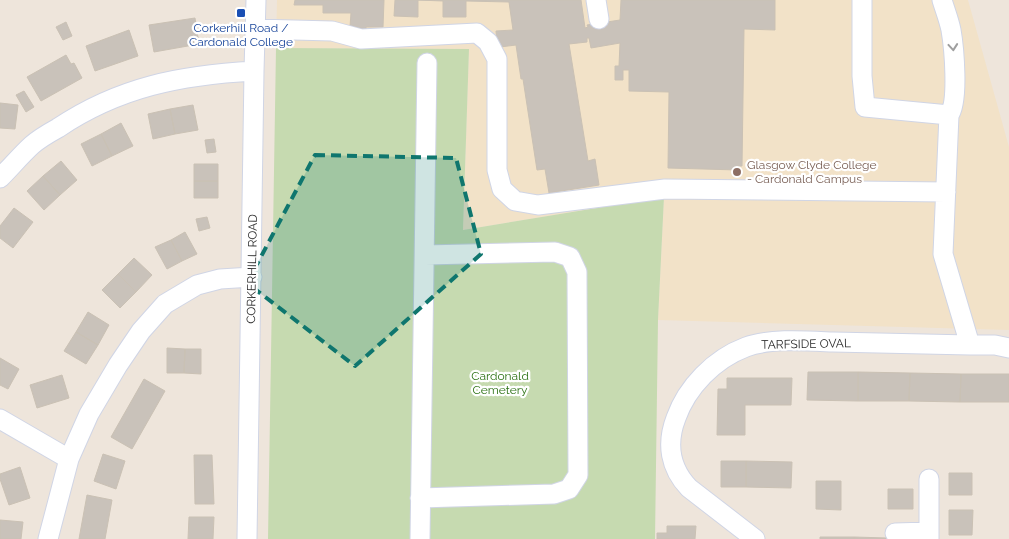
<svg xmlns="http://www.w3.org/2000/svg" width="1009" height="539" viewBox="0 0 1009 539" font-family="Raleway,sans-serif">
<style>
.education{fill:#f2e2c8}
.cemetery{fill:#c6dab0}
.building{fill:#c9c2ba;stroke:#cac1b4}
.lines{fill:none;stroke-linecap:round;stroke-linejoin:round}
.minor-casing{stroke:#d0d5e5;stroke-width:21}
.minor{stroke:#fff;stroke-width:19}
.oneway{stroke:#9f9f9f}
.marked{fill:#0f766e;fill-opacity:0.2;stroke:#0f766e;stroke-width:4;stroke-dasharray:10 6;stroke-linejoin:round}
.transit-dot{fill:#1a4fb4;stroke:#fff;stroke-width:2}
.education-dot{fill:#8d6e63;stroke:#fff;stroke-width:2}
.labels{text-anchor:middle;dominant-baseline:central;stroke-width:4.5;stroke-linejoin:round;paint-order:stroke}
.transit-label{font-size:12px;fill:#164399;stroke:#fff}
.education-label{font-size:12px;fill:#785e54;stroke:#fff;text-anchor:start}
.street-label{font-size:12px;fill:#2a2a2a;stroke:#fff}
.park-label{font-size:12px;fill:#2a7012;stroke:#fff}
</style>
<rect width="100%" height="100%" fill="#eee5db"/>
<path class="education" d="M277 0H968L1009 147V330L658 320 664 197 463 230 469 49 276 48Z"/>
<path class="cemetery" d="M276 48 469 49 463 230 664 197 658 320 655 539H268Z"/>
<path class="building" d="M295 0H384L383 27H366V34H356V27H350L351 13H323V5H294Z
M395 0H581L585 28 588 27 587 25 620 20 621 0H775V30L744 29 742 166H738V170L668 168 669 92 629 91V70H623V80H615V66H619L620 43 591 48 589 38H587V42L569 44 588 161 595 159 599 185 549 193 545 169 537 170 523 79H521L516 45 500 47 497 43 496 31 513 30 509 2 466 1V17H443V1L418 0V17L394 16Z
M195 18 199 44 154 52 149 25Z
M66 22 72 36 63 40 56 27Z
M129 30 138 56 95 71 86 46Z
M66 55 71 64 74 63 82 78 41 101 27 77Z
M24 91 34 107 26 112 16 95Z
M0 103 18 105 15 129 0 128Z
M193 105 198 130 175 134 170 109Z
M170 109 175 134 153 139 148 114Z
M121 123 133 146 112 156 101 134Z
M101 134 112 156 92 166 81 144Z
M214 139 216 152 207 153 205 140Z
M61 161 77 180 60 195 43 176Z
M194 164H218V181H194Z
M43 176 60 195 44 210 27 191Z
M194 181H218V198H194Z
M14 208 33 222 13 248 0 238V226Z
M207 217 210 228 199 231 196 219Z
M185 232 197 254 182 261 171 240Z
M171 240 182 261 167 269 155 247Z
M134 258 152 275 136 292 118 274Z
M118 274 136 292 120 308 102 290Z
M88 312 109 325 98 345 76 332Z
M76 332 98 345 86 364 64 351Z
M167 348 185 349 184 373H167Z
M185 349H201V374L184 373Z
M0 358 19 369 8 389 0 385Z
M808 372H858V401L807 400Z
M858 372 910 373 909 401H858Z
M910 373 961 374 960 402 909 401Z
M961 374H1009V402H960Z
M62 375 69 398 37 408 30 385Z
M727 378H792L791 405H745V435H717L718 389H727Z
M144 379 165 391 132 449 111 437Z
M103 454 125 461 116 489 94 481Z
M194 455H212L214 504H195Z
M721 461H746V487H721Z
M746 461 792 462 791 488 746 487Z
M20 467 30 498 9 505 0 479V474Z
M949 473H972V495H949Z
M816 481H841V510L816 509Z
M888 489H913V509H888Z
M87 495 112 500 105 539H79Z
M949 510H973L972 535H949Z
M189 517H214L213 539H188Z
M0 520 23 522 21 539H0Z
M667 526H696L695 539H657V533H667Z
M820 537H854V539H820Z
M854 537 887 538V539H854Z"/>
<g class="lines">
<defs>
<path id="minor" d="M596 0 599 19
M862 0V76L865 107 949 115 943 254 970 345
M942 0C945 10 949 20 951 30 954 47 959 102 949 115
M255 29 332 31 361 39 477 33 488 42 497 59V170L502 189 515 201 538 205 665 189 946 192
M0 178C11 167 21 155 32 145 40 138 49 133 58 128 119 87 181 75 254 71
M0 419 69 459
M420 498 554 494 569 489 578 475 577 272 570 257 555 252 425 255
M895 533 929 532
M48 539 69 459 89 414 118 365 141 331 165 304 197 285 220 279 252 277
M247 539 254 71 256 0
M420 539 427 63
M755 539 689 488C670 468 666 444 676 418 687 387 714 359 746 347 769 338 809 341 833 342 879 343 925 344 970 345H995L1009 348
M929 539V479"/>
</defs>
<use href="#minor" class="minor-casing"/>
<use href="#minor" class="minor"/>
</g>
<defs><path id="oneway-chevron" d="M-2-3.5L2.5 0L-2 3.5" fill="none" stroke-width="1.6" stroke-linecap="round" stroke-linejoin="round" transform="scale(1.25)"/></defs>
<use class="oneway" href="#oneway-chevron" transform="translate(953 47) rotate(85)"/>
<path class="marked" d="M315 155 456 158 481 254 355 366 247 283Z"/>
<rect class="transit-dot" x="236" y="8" width="10" height="10" rx="2.5"/>
<circle class="education-dot" cx="737" cy="172" r="5"/>
<g class="labels">
<g class="transit-label">
<text x="241" y="28">Corkerhill Road /<tspan x="241" dy="14">Cardonald College</tspan></text>
</g>
<g class="education-label">
<text x="747" y="165">Glasgow Clyde College<tspan x="747" dy="14">- Cardonald Campus</tspan></text>
</g>
<g class="street-label">
<text transform="translate(252 269) rotate(-89)">CORKERHILL ROAD</text>
<text transform="translate(806 344) rotate(-1)">TARFSIDE OVAL</text>
</g>
<g class="park-label">
<text x="500" y="376">Cardonald<tspan x="500" dy="14">Cemetery</tspan></text>
</g>
</g>
</svg>
